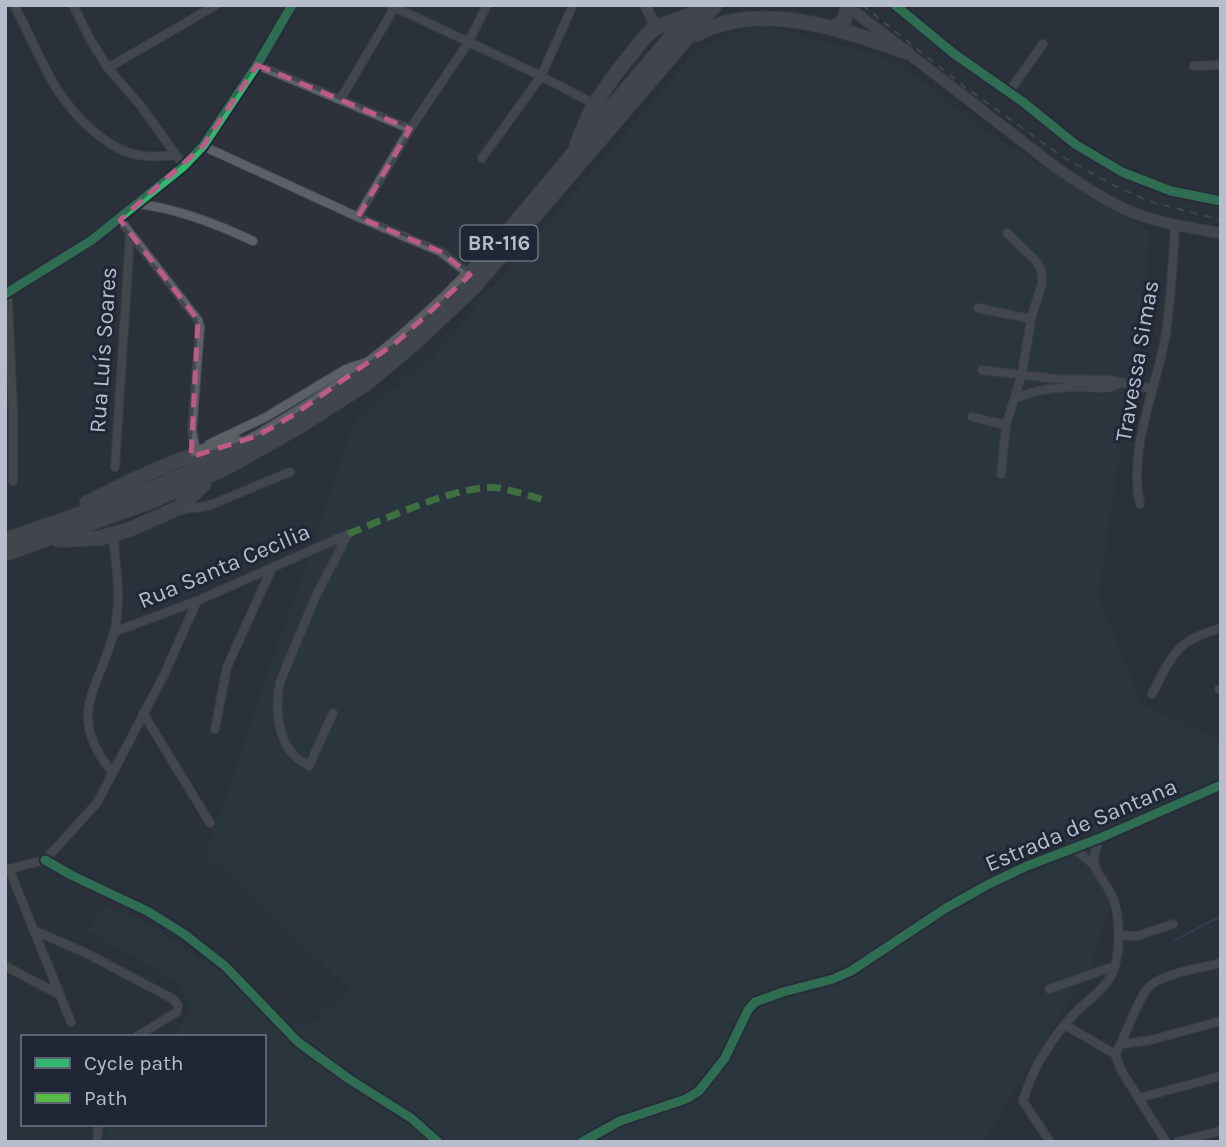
<svg xmlns="http://www.w3.org/2000/svg" width="1226" height="1147" viewBox="0 0 1226 1147" font-family="Karla,sans-serif">
<style>
.green{fill:#293b41}
.lines{fill:none;stroke-linecap:round;stroke-linejoin:round}
.stream{stroke:#3a4a66;stroke-width:2}
.minor-casing{stroke:#484c53;stroke-width:10}
.tertiary-casing{stroke:#484c53;stroke-width:11}
.secondary-casing{stroke:#484c53;stroke-width:12}
.motorway-casing{stroke:#494d57;stroke-width:16}
.minor{stroke:#5c6069;stroke-width:8}
.tertiary{stroke:#5c6069;stroke-width:10}
.secondary{stroke:#5b5f67;stroke-width:10}
.motorway{stroke:#5c5f62;stroke-width:14}
.rail{stroke:#5b5f66;stroke-width:2;stroke-dasharray:7 7;stroke-linecap:butt}
.quiet{stroke:#58b947;stroke-width:7;stroke-dasharray:14 7;stroke-linecap:butt}
.cycleway-casing{stroke:#1f2736;stroke-width:13}
.cycleway{stroke:#33b770;stroke-width:9}
.marked{fill:none;stroke:#be5a88;stroke-width:5;stroke-dasharray:14 9;stroke-linejoin:round}
.labels{text-anchor:middle;dominant-baseline:central;stroke-width:6;stroke-linejoin:round;paint-order:stroke}
.shield{fill:#1f2736;stroke:#89909e;stroke-width:2}
.shield-label{font-size:21px;font-weight:bold;fill:#b7bdcb}
.street-label{font-size:23px;fill:#b7bdcb;stroke:#1f2736}
</style>
<rect width="100%" height="100%" fill="#2c313b"/>
<path class="green" d="M761 25 856 49 898 63 990 134 1151 233 1099 596 1140 703 1221 742V780L1093 836 1111 906 1092 963 983 1142H105L109 1124H264V1037H172L176 1034 190 1010 179 984 87 930 105 906 146 922 305 1029 351 991 206 853 355 422 432 358 696 51 730 34Z"/>
<g class="lines">
<path class="stream" d="M1175 940 1221 916"/>
<defs>
<path id="minor" d="M14 5C39 51 50 93 91 129 118 153 138 160 175 155
M73 5 91 41 108 68 141 106 184 166
M390 5 541 76 594 104
M895 5 953 53 1023 102 1075 144 1122 172 1171 191 1221 201
M257 65 410 129
M1194 66 1221 65
M108 68 216 5
M1009 92 1043 44
M340 100 396 5
M203 146 358 217 441 252 470 275
M482 158 541 76 573 5
M139 204C179 209 217 224 253 241
M358 217 410 129 468 43 487 5
M120 220 198 320 200 327 192 431 196 452
M5 297 8 301 13 412V481
M978 308 1031 319
M982 370 1057 379 1110 380 1152 389
M1015 399C1034 389 1060 387 1082 387 1096 387 1107 391 1120 383
M972 417 1006 425
M209 444 266 417 346 369 364 363
M115 467 130 235
M1001 474 1006 425 1022 374 1031 319 1042 283 1041 269 1036 261 1007 233
M1140 504C1128 450 1155 392 1165 339 1171 301 1173 263 1175 225
M178 510 208 506 290 472
M114 632 197 601 348 534
M1219 689H1221
M1152 694C1173 654 1175 641 1221 628
M143 713 210 823
M333 713 309 766C305 763 299 760 295 756 277 739 275 705 280 682L315 598 348 534
M215 729 227 667 272 568
M112 772C65 714 99 690 114 632 122 600 116 567 113 535
M1074 849 1093 864
M45 860 71 875 149 912 184 934 225 966 298 1042 349 1079 411 1118 438 1142
M45 860 97 803 164 675 197 601
M9 869 71 1022
M5 870 45 860
M33 930 86 953 173 999 178 1005 177 1012 136 1037
M1118 935 1137 936 1173 924
M5 966 60 995
M1049 989 1115 966
M1065 1025 1115 1054
M1121 1044 1151 1040 1221 1021
M1139 1098 1221 1076
M97 1142 99 1124
M582 1142 620 1121 686 1099 699 1091 725 1058 748 1010 755 1002 783 992 833 979 851 971 946 908 989 884 1027 866 1100 838 1221 785
M1050 1142 1023 1101C1032 1069 1051 1039 1074 1014 1088 999 1110 987 1115 966 1120 946 1120 920 1114 901 1104 872 1084 874 1100 838
M1166 1142 1121 1070 1115 1054C1126 1036 1136 1003 1147 989 1160 973 1202 968 1221 963
M1177 1142 1221 1131"/>
<path id="tertiary" d="M5 294 92 240 184 166 203 146 257 65 292 5"/>
<path id="secondary" d="M645 5 656 27
M846 5 1058 169C1082 185 1107 202 1134 213 1162 224 1192 228 1221 233"/>
<path id="motorway" d="M836 26C845 23 848 15 846 5
M697 34C759 0 842 29 906 52
M577 145C591 101 618 70 647 35L656 27 690 15
M87 503C134 479 184 455 236 442
M5 540C57 522 109 505 160 485 259 445 361 379 439 305 479 268 513 225 549 183 598 123 648 63 699 5
M58 540 100 538 128 530 178 508 204 484
M5 554 152 501 224 469 303 424 367 383 417 341 474 287 715 5"/>
</defs>
<use href="#minor" class="minor-casing"/>
<use href="#tertiary" class="tertiary-casing"/>
<use href="#secondary" class="secondary-casing"/>
<use href="#motorway" class="motorway-casing"/>
<use href="#minor" class="minor"/>
<use href="#tertiary" class="tertiary"/>
<use href="#secondary" class="secondary"/>
<use href="#motorway" class="motorway"/>
<path class="rail" d="M862 5 966 88 1063 157 1109 183 1148 201 1221 220"/>
<path class="quiet" d="M348 534C386 519 460 483 499 488 515 491 531 496 547 501"/>
<defs>
<path id="cycleway" d="M895 5 953 53 1023 102 1075 144 1122 172 1171 191 1221 201
M5 294 92 240 184 166 203 146 257 65 292 5
M45 860 71 875 149 912 184 934 225 966 298 1042 349 1079 411 1118 438 1142
M582 1142 620 1121 686 1099 699 1091 725 1058 748 1010 755 1002 783 992 833 979 851 971 946 908 989 884 1027 866 1100 838 1221 785"/>
</defs>
<use href="#cycleway" class="cycleway-casing"/>
<use href="#cycleway" class="cycleway"/>
</g>
<path d="M0 0H1226V1147H0ZM257 65 410 129 358 217 441 252 470 275 398 341 295 414 257 436 191 457 198 320 120 220 203 146Z" fill="#2c313b" fill-opacity=".55" fill-rule="evenodd"/>
<path class="marked" d="M257 65 410 129 358 217 441 252 470 275 398 341 295 414 257 436 191 457 198 320 120 220 203 146Z"/>
<g class="labels">
<rect class="shield" x="460.5" y="225.5" width="77" height="35" rx="5"/>
<g class="shield-label">
<text x="499" y="243">BR-116</text>
</g>
<g class="street-label">
<text transform="translate(103 350) rotate(-86)">Rua Luís Soares</text>
<text transform="translate(1137 361) rotate(-80)">Travessa Simas</text>
<text transform="translate(224 566) rotate(-23)">Rua Santa Cecilia</text>
<text transform="translate(1081 825) rotate(-23)">Estrada de Santana</text>
</g>
</g>
<rect width="1226" height="1147" fill="none" stroke="#b7bdcb" stroke-width="14"/>
<rect x="21" y="1035" width="245" height="91" fill="#1f2736" stroke="#5c6372" stroke-width="2"/>
<rect x="35" y="1058" width="35" height="10" fill="#33b770" stroke="#5c6372" stroke-width="2"/>
<text x="84" y="1070" font-size="21" fill="#b7bdcb">Cycle path</text>
<rect x="35" y="1093" width="35" height="10" fill="#58b947" stroke="#5c6372" stroke-width="2"/>
<text x="84" y="1105" font-size="21" fill="#b7bdcb">Path</text>
</svg>
